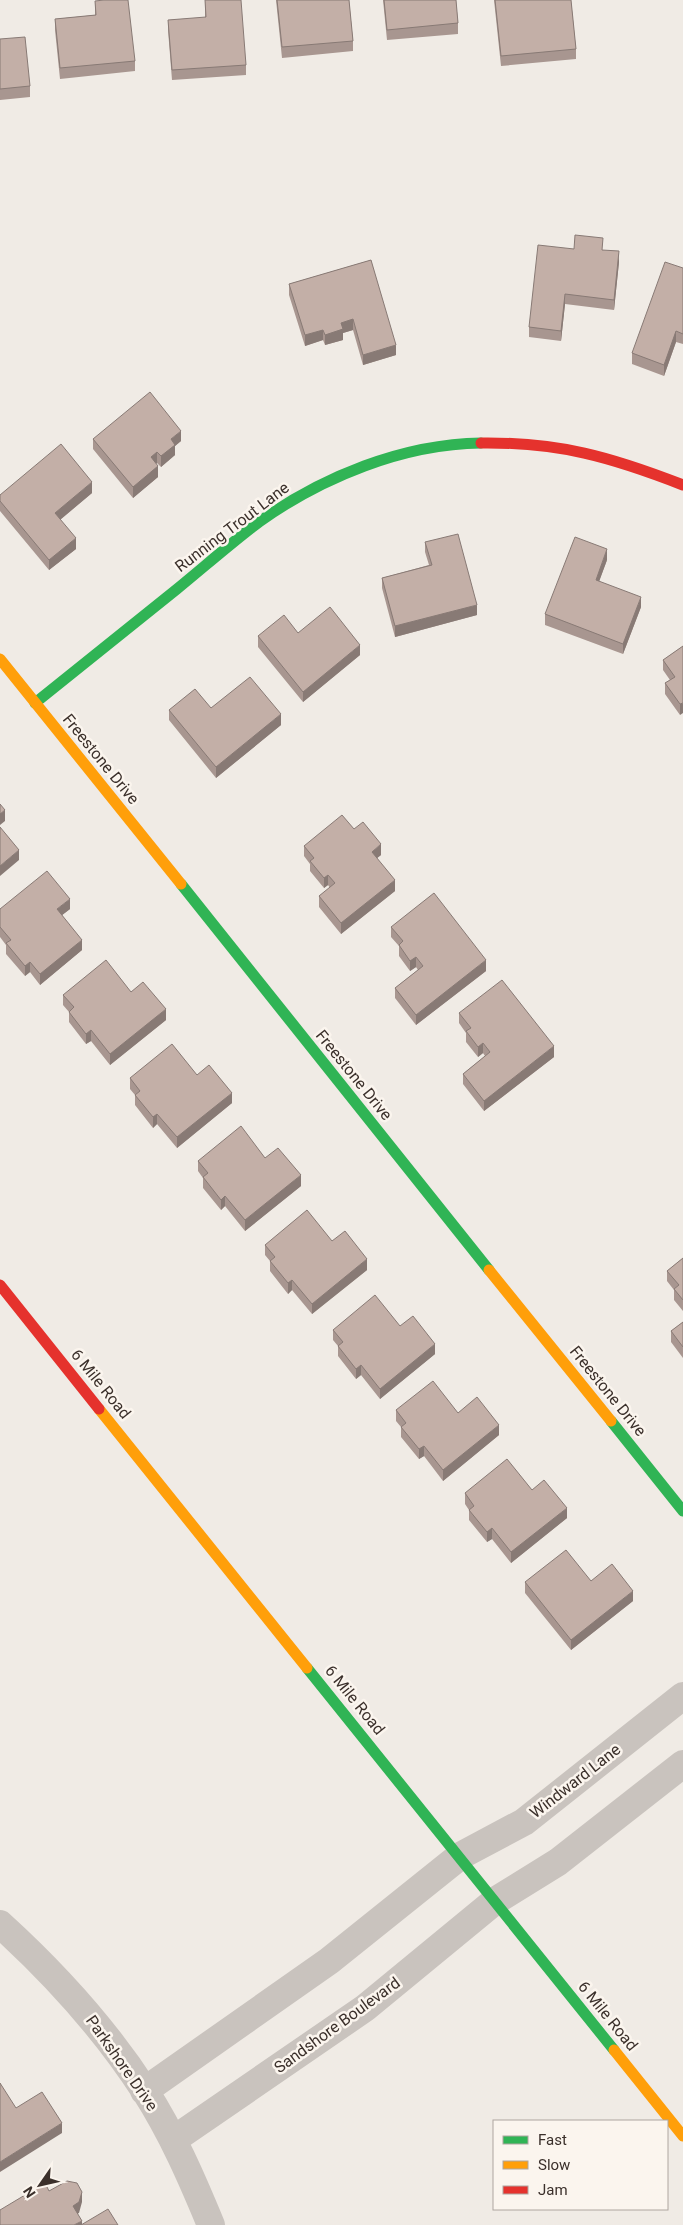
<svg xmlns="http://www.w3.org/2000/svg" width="683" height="2225" viewBox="0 0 683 2225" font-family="Roboto,sans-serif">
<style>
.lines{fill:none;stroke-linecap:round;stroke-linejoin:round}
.street{stroke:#c9c3be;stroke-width:28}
.fast{stroke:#30b455;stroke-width:11}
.slow{stroke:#ff9f0a;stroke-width:11}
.jam{stroke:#e5322d;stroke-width:11}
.wall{fill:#a89690}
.shaded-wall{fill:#887a75}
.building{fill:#c3afa7;stroke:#887a75}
.labels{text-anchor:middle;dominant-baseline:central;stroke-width:5;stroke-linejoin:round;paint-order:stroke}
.street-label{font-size:16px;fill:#3b302b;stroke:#fbf5ee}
</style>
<rect width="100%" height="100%" fill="#f0ebe5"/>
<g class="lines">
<path class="street" d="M0 1924C55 1974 105 2029 145 2091 172 2133 192 2179 211 2225
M144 2091 329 1961 460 1856 524 1822 683 1696
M173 2140 365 2008 495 1901 558 1862 683 1764"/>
<path class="fast" d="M35 703C82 665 130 627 177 589 204 567 231 543 259 522 322 477 403 444 481 443
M181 884 489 1270
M611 1421 683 1511
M307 1668 614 2050"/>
<path class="slow" d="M0 659 181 884
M489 1270 611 1421
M99 1409 307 1668
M614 2050 683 2136"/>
<path class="jam" d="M481 443C559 442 611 457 683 485
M0 1285 99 1409"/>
</g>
<path class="wall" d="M205 0 246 65V75L172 80 168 30V20L205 18Z
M276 0H349L353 41V51L282 58Z
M383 0H456L458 23V34L387 40Z
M494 0H571L576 49V59L501 66Z
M95 1 135 61V71L60 79 55 30V19L95 15Z
M0 39 30 86V97L0 100Z
M574 249 603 250 619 262 614 310 565 304 561 341 529 337V327Z
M371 260 396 355 363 365 353 330 343 333V340L325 345 323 340 305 346 289 295V284Z
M683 268V344L676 342 664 376 632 364V353Z
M93 439 181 441 175 446V455L161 467 157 463 156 464 158 477 133 498 93 449Z
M92 493 60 520 76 549 49 570 0 511V495Z
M425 542 477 615 395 637 382 588V578L429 565 425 552Z
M607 560 599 581 641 607 623 654 545 625V614Z
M298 633 360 655 303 702 258 647V636Z
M683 646 680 715 665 694V683L670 680 663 670V660Z
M211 708 281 725 216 778 169 720V710Z
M354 829 381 855 377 858 395 891 341 934 319 907V896L330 888 328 885 324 888 310 871V864L304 856V846Z
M0 909H70L62 915 82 950 40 985 30 972 25 976 6 954V945L0 937Z
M391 927 486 971 416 1025 395 998V988L418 970 416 967 410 971 399 956V946L391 937Z
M131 992 166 1020 110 1065 91 1041 86 1044 69 1022V1012L63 1005V995Z
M459 1013 554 1057 484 1111 463 1084V1074L485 1056 483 1053 478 1057 466 1042V1033L459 1023Z
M197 1075 232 1103 177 1148 157 1124 153 1128 135 1105V1095L130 1089V1078Z
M265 1158 301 1186 245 1231 225 1206 221 1210 203 1188V1178L198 1171V1161Z
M332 1241 367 1270 312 1314 292 1290 288 1294 270 1271V1261L265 1255V1245Z
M683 1258V1311L674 1300V1290L667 1281V1271Z
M683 1322V1358L671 1342V1331Z
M400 1326 435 1354 380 1399 361 1375 356 1379 338 1356V1346L333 1340V1330Z
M396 1410 458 1413 499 1435 443 1481 424 1456 419 1459 401 1437V1427L396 1421Z
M532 1490 567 1518 511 1563 492 1539 487 1542 469 1520V1510L465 1504V1493Z
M591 1581 633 1601 571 1650 525 1593V1582Z"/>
<path class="shaded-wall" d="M619 251V262L614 310V300Z
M565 294V304L561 341V331Z
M353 319V330L343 333V340L325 345V335L341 323Z
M323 330V340L305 346V335Z
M676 331V342L664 376V365Z
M396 345V355L363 365V355Z
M181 431V441L175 446V455L161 467V456L171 439Z
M157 452V463L151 468V457Z
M158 466V477L133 498V487Z
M92 482V493L55 524V513Z
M76 538V549L49 570V560Z
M607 549V560L596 590V580Z
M641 597V607L623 654V644Z
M477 605V615L395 637V626Z
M360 645V655L303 702V692Z
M683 703V713L680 715V704Z
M281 714V725L216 778V767Z
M5 810V821L0 825V814Z
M381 844V855L372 862V852Z
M19 850V860L0 876V866Z
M328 875V885L324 888V878Z
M395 880V891L341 934V923Z
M70 899V909L57 919V909Z
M82 940V950L40 985V974Z
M416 957V967L410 971V961Z
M486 960V971L416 1025V1015Z
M30 962V972L25 976V966Z
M166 1009V1020L110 1065V1054Z
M91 1030V1041L86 1044V1034Z
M483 1043V1053L478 1057V1047Z
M554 1046V1057L484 1111V1101Z
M232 1093V1103L177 1148V1137Z
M157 1114V1124L153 1128V1117Z
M301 1175V1186L245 1231V1220Z
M225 1196V1206L221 1210V1200Z
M367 1259V1270L312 1314V1304Z
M292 1280V1290L288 1294V1283Z
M435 1344V1354L380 1399V1389Z
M361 1365V1375L356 1379V1369Z
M499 1425V1435L443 1481V1470Z
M424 1446V1456L419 1459V1449Z
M567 1508V1518L511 1563V1552Z
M492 1528V1539L487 1542V1532Z
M633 1591V1601L571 1650V1640Z
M62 2123V2133L0 2172V2162Z
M82 2192V2202L79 2213 73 2216V2206Z
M82 2221V2225H74Z"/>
<path class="building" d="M104 0H128L135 61 60 68 55 19 96 15 95 1Z
M205 0H241L246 65 172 70 168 20 206 17Z
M277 0H349L353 41 282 47Z
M384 0H456L458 23 387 30Z
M495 0H571L576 49 501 56Z
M25 37 30 86 0 89V39Z
M575 235 603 238 602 250 619 251 614 300 565 294 561 331 529 327 538 245 574 249Z
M371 260 396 345 363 355 353 319 341 323 343 329 325 335 323 330 305 335 289 284Z
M665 262 683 268V334L676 331 664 365 632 353Z
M150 392 181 431 171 439 175 445 161 456 157 452 151 457 158 466 133 487 93 439Z
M61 444 92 482 55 513 76 538 49 560 0 501V495Z
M458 534 477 605 395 626 382 578 432 565 425 542Z
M575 537 607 549 596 580 641 597 623 644 545 614Z
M330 607 360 645 303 692 258 636 284 615 298 633Z
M683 646V703L680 704 665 683 675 677 663 660Z
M250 677 281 714 216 767 169 710 195 689 211 708Z
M0 804 5 810 0 814Z
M342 815 354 829 363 822 381 844 372 852 395 880 341 923 319 896 335 883 328 875 324 878 310 861 314 858 304 846Z
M0 827 19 850 0 866Z
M47 871 70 899 57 909 82 940 40 974 30 962 25 966 6 943 11 940 0 927V909Z
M434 893 486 960 416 1015 395 988 423 966 416 957 410 961 399 945 403 941 391 927Z
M106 960 131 992 143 982 166 1009 110 1054 91 1030 86 1034 69 1012 74 1007 63 995Z
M502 980 554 1046 484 1101 463 1074 490 1052 483 1043 478 1047 466 1031 471 1028 459 1013Z
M172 1044 197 1075 209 1065 232 1093 177 1137 157 1114 153 1117 135 1095 140 1091 130 1078Z
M241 1126 265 1158 278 1148 301 1175 245 1220 225 1196 221 1200 203 1177 208 1173 198 1161Z
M307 1210 332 1241 345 1231 367 1259 312 1304 292 1280 288 1283 270 1261 275 1257 265 1245Z
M683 1258V1300L674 1289 679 1285 667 1271Z
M375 1295 400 1326 413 1316 435 1344 380 1389 361 1365 356 1369 338 1346 343 1342 333 1330Z
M683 1322V1347L671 1331Z
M433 1381 458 1413 477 1397 499 1425 443 1470 424 1446 419 1449 401 1427 406 1423 396 1410Z
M507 1459 532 1490 544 1480 567 1508 511 1552 492 1528 487 1532 469 1510 474 1506 465 1493Z
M566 1550 591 1581 612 1564 633 1591 571 1640 525 1582Z
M0 2083 16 2108 42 2092 62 2123 0 2162Z
M67 2181 77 2183 82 2192 79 2202 73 2206 82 2221 74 2225H0V2210L45 2183 49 2191Z
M108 2209 118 2225H81Z"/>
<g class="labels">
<g class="street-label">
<text transform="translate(232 527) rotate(-37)">Running Trout Lane</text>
<text transform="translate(101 759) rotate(51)">Freestone Drive</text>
<text transform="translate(354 1075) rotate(51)">Freestone Drive</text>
<text transform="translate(101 1384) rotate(51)">6 Mile Road</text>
<text transform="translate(608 1391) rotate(51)">Freestone Drive</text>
<text transform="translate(355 1700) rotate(51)">6 Mile Road</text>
<text transform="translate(575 1781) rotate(-38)">Windward Lane</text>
<text transform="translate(608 2016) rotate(51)">6 Mile Road</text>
<text transform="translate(337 2025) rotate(-36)">Sandshore Boulevard</text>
<text transform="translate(122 2063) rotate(55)">Parkshore Drive</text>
</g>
</g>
<rect x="493" y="2120" width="175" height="90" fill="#fbf5ee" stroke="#aea6a0"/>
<rect x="503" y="2136" width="25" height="8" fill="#30b455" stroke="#aea6a0"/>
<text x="538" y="2145" font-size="15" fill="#3b302b">Fast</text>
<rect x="503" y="2161" width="25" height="8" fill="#ff9f0a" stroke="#aea6a0"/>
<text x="538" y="2170" font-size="15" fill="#3b302b">Slow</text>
<rect x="503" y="2186" width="25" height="8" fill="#e5322d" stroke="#aea6a0"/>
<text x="538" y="2195" font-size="15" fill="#3b302b">Jam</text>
<g transform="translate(40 2185) rotate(236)" stroke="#fbf5ee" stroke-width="4" paint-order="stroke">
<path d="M0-4L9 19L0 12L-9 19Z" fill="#3b302b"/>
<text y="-8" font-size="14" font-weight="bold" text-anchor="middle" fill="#3b302b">N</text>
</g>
</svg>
